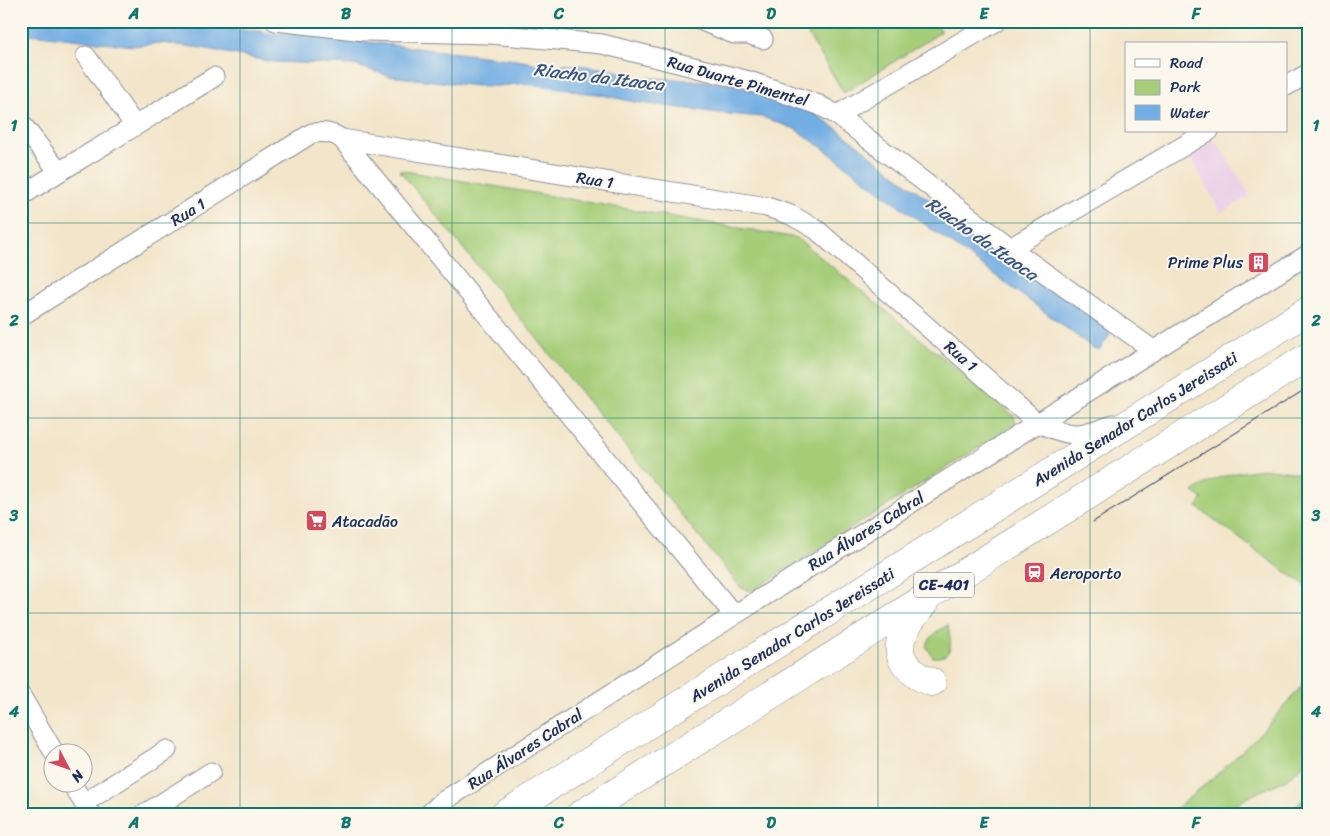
<svg xmlns="http://www.w3.org/2000/svg" width="1330" height="836" viewBox="0 0 1330 836" font-family="Sriracha,sans-serif">
<style>
.built{fill:#edd1e9}
.green{fill:#a6ce79;stroke:#607e6c}
.water{fill:#72ade3;stroke:#466ea0}
.lines{fill:none;stroke-linecap:round;stroke-linejoin:round}
.stream{stroke:#72ade3;stroke-width:5}
.street-casing{stroke:#868a94;stroke-width:21}
.primary-casing{stroke:#868a94;stroke-width:29}
.street{stroke:#fff;stroke-width:19}
.primary{stroke:#fff;stroke-width:28}
.tram{stroke:#1b2f5e;stroke-width:1}
.grid{fill:none;stroke:#0f766e;stroke-width:1;stroke-opacity:0.55}
.labels{text-anchor:middle;dominant-baseline:central;stroke-width:4;stroke-linejoin:round;paint-order:stroke}
.shield{fill:#fbf7ec;stroke:#5e6b89;stroke-width:1}
.shield-label{font-size:15px;font-weight:bold;fill:#1b2f5e}
.street-label{font-size:16px;fill:#1b2f5e;stroke:#fbf7ec}
.poi-label{font-size:16px;fill:#1b2f5e;stroke:#fbf7ec;text-anchor:start}
.water-label{font-size:18px;font-style:italic;fill:#355586;stroke:#fbf7ec}
.neatline{fill:none;stroke:#0f766e;stroke-width:2}
.grid-label{font-size:16px;text-anchor:middle;font-weight:bold;fill:#0f766e}
</style>
<rect width="100%" height="100%" fill="#fbf7ec"/>
<filter id="ink" filterUnits="userSpaceOnUse"><feTurbulence type="fractalNoise" baseFrequency=".02" numOctaves="2"/><feDisplacementMap in="SourceGraphic" scale="10" xChannelSelector="R" yChannelSelector="G"/><feConvolveMatrix kernelMatrix="1 2 1 2 8 2 1 2 1" color-interpolation-filters="sRGB"/></filter>
<filter id="wash" filterUnits="userSpaceOnUse"><feTurbulence type="fractalNoise" baseFrequency=".0096" numOctaves="4" result="noise"/><feDisplacementMap in="SourceGraphic" scale="20" xChannelSelector="R" yChannelSelector="G"/><feGaussianBlur stdDeviation="1.12" result="paint"/><feColorMatrix in="noise" values="0 0 0 0 0 0 0 0 0 0 0 0 0 0 0 0 0 1.4 0 .05"/><feComposite in="paint" operator="in"/></filter>
<g filter="url(#wash)">
<rect width="100%" height="100%" fill="#f2e5c9"/>
<path class="built" d="M1216 140 1250 196 1221 213 1190 156Z"/>
<path class="green" d="M825 21H934L941 32 844 93 807 33Z
M399 170 797 238 1014 416 1016 424 752 591 741 588Z
M1268 469 1292 472 1309 477V588L1262 555 1197 507 1203 499 1193 492C1215 475 1241 471 1268 469Z
M948 625C950 640 956 659 933 657L926 646C931 635 938 631 948 625Z
M1309 677V757L1299 769 1285 780 1248 797 1233 807 1225 815H1168C1195 793 1223 771 1247 746 1269 725 1289 701 1309 677Z
M1309 794V815H1286Z"/>
<path class="water" d="M21 21H165L213 24 238 30H253L274 34 294 33 524 61 536 64 579 65 613 70 637 77 692 80 735 85 798 103 836 128 914 189 963 222 1082 310 1108 330 1110 335 1099 350 1093 348 988 270 891 200 820 146 795 129 762 117 727 114 634 102 598 94 578 92 551 83 538 82 498 86H477L389 76 354 65 272 62 202 48 161 43 133 46 21 33Z"/>
<g class="lines">
<path class="stream" d="M524 82 567 87"/>
</g>
</g>
<g filter="url(#ink)">
<g class="lines">
<defs>
<path id="street" d="M275 21 365 31 490 34 602 44 749 81 819 105 837 115 1010 248 1153 350
M702 21 734 34H748L763 39
M86 56 135 126
M1286 86 1309 73
M837 115 997 21
M21 123 59 172
M342 139 734 615
M21 196 59 172 135 126 214 77
M1010 248 1209 131
M21 316 312 133C325 132 331 132 342 139L767 207 791 215 817 230 1037 423C1052 428 1069 437 1085 433 1094 431 1104 427 1113 424
M21 696 55 754
M72 784 91 815
M84 803 167 750
M143 815 211 772
M428 815 442 802C730 617 1018 434 1309 254"/>
<path id="primary" d="M924 603C911 620 889 644 906 665 913 674 922 679 932 682
M504 815 1309 310
M580 815 1309 356"/>
</defs>
<use href="#street" class="street-casing"/>
<use href="#primary" class="primary-casing"/>
<use href="#street" class="street"/>
<use href="#primary" class="primary"/>
<path class="tram" d="M1093 522 1309 387"/>
</g>
</g>
<path class="grid" d="M240 21V815M452 21V815M665 21V815M878 21V815M1090 21V815M21 223H1309M21 418H1309M21 613H1309"/>
<defs>
<symbol id="building-square" viewBox="-11 -11 22 22"><rect x="-9" y="-9" width="18" height="18" rx="4" fill="#d1495b" stroke="#fbf7ec"/><path d="M-4-6H4V6H1V3H-1V6H-4ZM-2.5-4.3h1.7v1.8h-1.7ZM.8-4.3h1.7v1.8H.8ZM-2.5-1h1.7V.8h-1.7ZM.8-1h1.7V.8H.8Z" fill="#fff"/></symbol>
<symbol id="supermarket-square" viewBox="-11 -11 22 22"><rect x="-9" y="-9" width="18" height="18" rx="4" fill="#d1495b" stroke="#fbf7ec"/><path d="M-6-5.5h2.5l.6 2H6L4.5 2H-2.5L-4.4-4H-6ZM-1.5 3.2a1.3 1.3 0 1 0 .1 0ZM3 3.2a1.3 1.3 0 1 0 .1 0Z" fill="#fff"/></symbol>
<symbol id="station-square" viewBox="-11 -11 22 22"><rect x="-9" y="-9" width="18" height="18" rx="4" fill="#d1495b" stroke="#fbf7ec"/><path d="M-3-6H3Q5-6 5-4V2Q5 4 3 4L4.5 6H3L1.5 4h-3L-3 6H-4.5L-3 4Q-5 4-5 2V-4Q-5-6-3-6ZM-3.5-4v3h7v-3ZM-3.5 1v1.5H-2V1ZM2 1v1.5H3.5V1Z" fill="#fff"/></symbol>
</defs>
<g fill-rule="evenodd">
<use href="#building-square" x="1246" y="250" width="25" height="25"/>
<use href="#supermarket-square" x="304" y="508" width="25" height="25"/>
<use href="#station-square" x="1022" y="560" width="25" height="25"/>
</g>
<g class="labels">
<rect class="shield" x="914" y="572.5" width="60" height="25" rx="4"/>
<g class="shield-label">
<text x="944" y="585">CE-401</text>
</g>
<g class="street-label">
<text transform="translate(738 81) rotate(16)">Rua Duarte Pimentel</text>
<text transform="translate(595 180) rotate(9)">Rua 1</text>
<text transform="translate(188 212) rotate(-32)">Rua 1</text>
<text transform="translate(961 356) rotate(41)">Rua 1</text>
<text transform="translate(1135 419) rotate(-32)">Avenida Senador Carlos Jereissati</text>
<text transform="translate(866 531) rotate(-32)">Rua Álvares Cabral</text>
<text transform="translate(792 635) rotate(-32)">Avenida Senador Carlos Jereissati</text>
<text transform="translate(525 749) rotate(-33)">Rua Álvares Cabral</text>
</g>
<g class="poi-label">
<text x="1243" y="262" text-anchor="end">Prime Plus</text>
<text x="332" y="521">Atacadão</text>
<text x="1050" y="573">Aeroporto</text>
</g>
<g class="water-label">
<text transform="translate(599 77) rotate(7)">Riacho da Itaoca</text>
<text transform="translate(982 239) rotate(35)">Riacho da Itaoca</text>
</g>
</g>
<rect width="1330" height="836" fill="none" stroke="#fbf7ec" stroke-width="55"/>
<rect x="1125" y="42" width="162" height="90" fill="#fbf7ec" stroke="#a1a7b3"/>
<rect x="1135" y="59" width="25" height="8" fill="#ffffff" stroke="#a1a7b3"/>
<text x="1170" y="68" font-size="15" fill="#1b2f5e">Road</text>
<rect x="1135" y="80" width="25" height="15" fill="#a6ce79" stroke="#a1a7b3"/>
<text x="1170" y="92" font-size="15" fill="#1b2f5e">Park</text>
<rect x="1135" y="105" width="25" height="15" fill="#72ade3" stroke="#a1a7b3"/>
<text x="1170" y="118" font-size="15" fill="#1b2f5e">Water</text>
<g transform="translate(68 768) rotate(131)"><circle r="24" fill="#fbf7ec" stroke="#a1a7b3"/>
<path d="M0-4L9 19L0 12L-9 19Z" fill="#d1495b"/>
<text y="-8" font-size="14" font-weight="bold" text-anchor="middle" fill="#1b2f5e">N</text>
</g>
<rect x="28" y="28" width="1274" height="780" class="neatline"/>
<g class="grid-label">
<text x="134" y="19">A</text>
<text x="346" y="19">B</text>
<text x="559" y="19">C</text>
<text x="771" y="19">D</text>
<text x="984" y="19">E</text>
<text x="1196" y="19">F</text>
<text x="14" y="131">1</text>
<text x="1316" y="131">1</text>
<text x="14" y="326">2</text>
<text x="1316" y="326">2</text>
<text x="14" y="521">3</text>
<text x="1316" y="521">3</text>
<text x="14" y="717">4</text>
<text x="1316" y="717">4</text>
<text x="134" y="828">A</text>
<text x="346" y="828">B</text>
<text x="559" y="828">C</text>
<text x="771" y="828">D</text>
<text x="984" y="828">E</text>
<text x="1196" y="828">F</text>
</g>
</svg>
